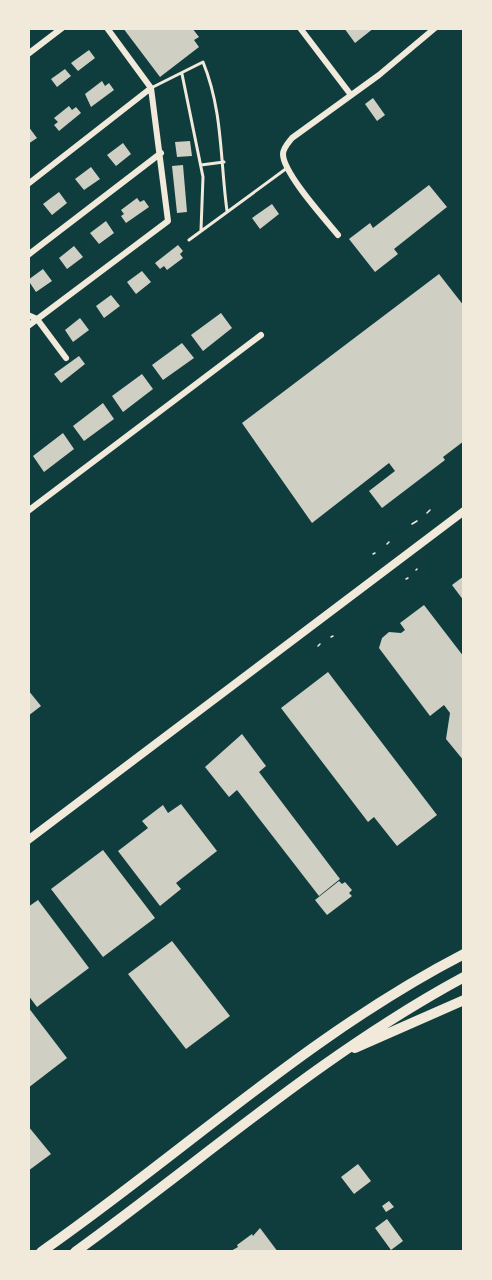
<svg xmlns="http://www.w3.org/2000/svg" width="492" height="1280" viewBox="0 0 492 1280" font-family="Roboto,sans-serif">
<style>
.building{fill:#cfcfc3}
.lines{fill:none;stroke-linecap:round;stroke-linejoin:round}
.path{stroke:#f1e9da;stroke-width:1.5}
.service{stroke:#f1e9da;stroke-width:3}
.minor{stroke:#f1e9da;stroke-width:6}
.secondary{stroke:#f1e9da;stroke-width:8}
.motorway{stroke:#f1e9da;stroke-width:10}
</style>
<rect width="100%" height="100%" fill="#0f3d3e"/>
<path class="building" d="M123 28H192L199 37 194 40 199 47 160 77Z
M344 28H374L355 43Z
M89 50 95 58 78 71 71 63Z
M65 69 71 76 57 87 51 79Z
M102 81 105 86 109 83 114 90 91 107 85 94Z
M373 98 385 115 377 121 365 104Z
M69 106 72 110 76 107 81 113 59 131 54 125 58 122 54 118Z
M28 126 37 138 28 144Z
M190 141 192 156 177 157 175 142Z
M123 143 131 154 116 166 107 155Z
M183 165 187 212 177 213 172 166Z
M91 167 100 179 84 190 75 179Z
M429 185 447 207 394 249 398 254 375 272 349 239 370 223 373 228Z
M59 192 67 203 52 215 43 204Z
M137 198 140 202 144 200 149 207 126 223 121 216 124 214 121 210Z
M272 204 279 214 260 229 252 218Z
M106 221 114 233 99 244 90 233Z
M178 245 183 251 180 254 183 258 167 270 164 266 160 269 155 263Z
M74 246 83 257 67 269 59 258Z
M43 269 52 281 36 292 28 280Z
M142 271 151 282 136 294 127 282Z
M439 274 464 306V441L443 457 445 460 382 508 369 491 395 471 389 463 312 523 242 423Z
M111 295 120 306 104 318 96 306Z
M221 313 232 328 203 351 191 335Z
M80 318 89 330 73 342 65 330Z
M182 343 194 358 163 380 152 365Z
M79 356 85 364 61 383 54 374Z
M142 374 153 389 123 412 112 396Z
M103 403 114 419 84 441 73 426Z
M63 433 74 449 44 472 33 456Z
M464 576V601L452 585Z
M424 605 464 657V761L446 739 450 713 444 705 430 716 379 648 382 638 389 632 401 633 405 630 400 623Z
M328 672 437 815 397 846 374 817 368 822 281 708Z
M28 690 41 706 28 716Z
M242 734 266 766 259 772 340 879 319 896 237 790 229 797 205 767Z
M181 804 217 851 176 883 181 889 160 906 118 851 148 828 142 821 163 805 168 813Z
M103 850 155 918 103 957 51 889Z
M339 881 342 884 345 882 352 890 349 893 352 896 327 915 315 900Z
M38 900 89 968 37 1007 28 995V907Z
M172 941 230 1016 186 1049 128 974Z
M28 1007 67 1058 28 1088Z
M28 1126 51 1154 28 1171Z
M358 1164 371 1181 354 1194 341 1177Z
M389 1201 394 1207 386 1212 382 1206Z
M387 1219 403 1241 391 1250 375 1228Z
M260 1228 278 1252H229L238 1247 237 1245 252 1234 253 1236Z"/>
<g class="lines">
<path class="path" d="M427 513 430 510
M412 524 417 521
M387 544 389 542
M373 554 375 553
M416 570 417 569
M406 579 408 578
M331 637 333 636
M318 646 320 644"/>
<path class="service" d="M182 74 203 177 201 230
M151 88 203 62C223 111 220 160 227 211
M201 165 224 162
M189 240 287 168"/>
<path class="minor" d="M300 28 351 95
M28 54 62 28
M28 184 151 88
M338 235C325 219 283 173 283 154 283 148 289 142 292 138L379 75 435 28
M28 255 161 153
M28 315 37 319 66 358
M28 326 168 221 151 88 107 28
M28 511 261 335"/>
<path class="secondary" d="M28 840 464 511"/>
<path class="motorway" d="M355 1048 464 1000
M41 1252C183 1153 309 1034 464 954
M75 1252C204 1159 323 1053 464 977"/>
</g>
<rect width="492" height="1280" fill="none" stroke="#f1e9da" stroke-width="60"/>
</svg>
